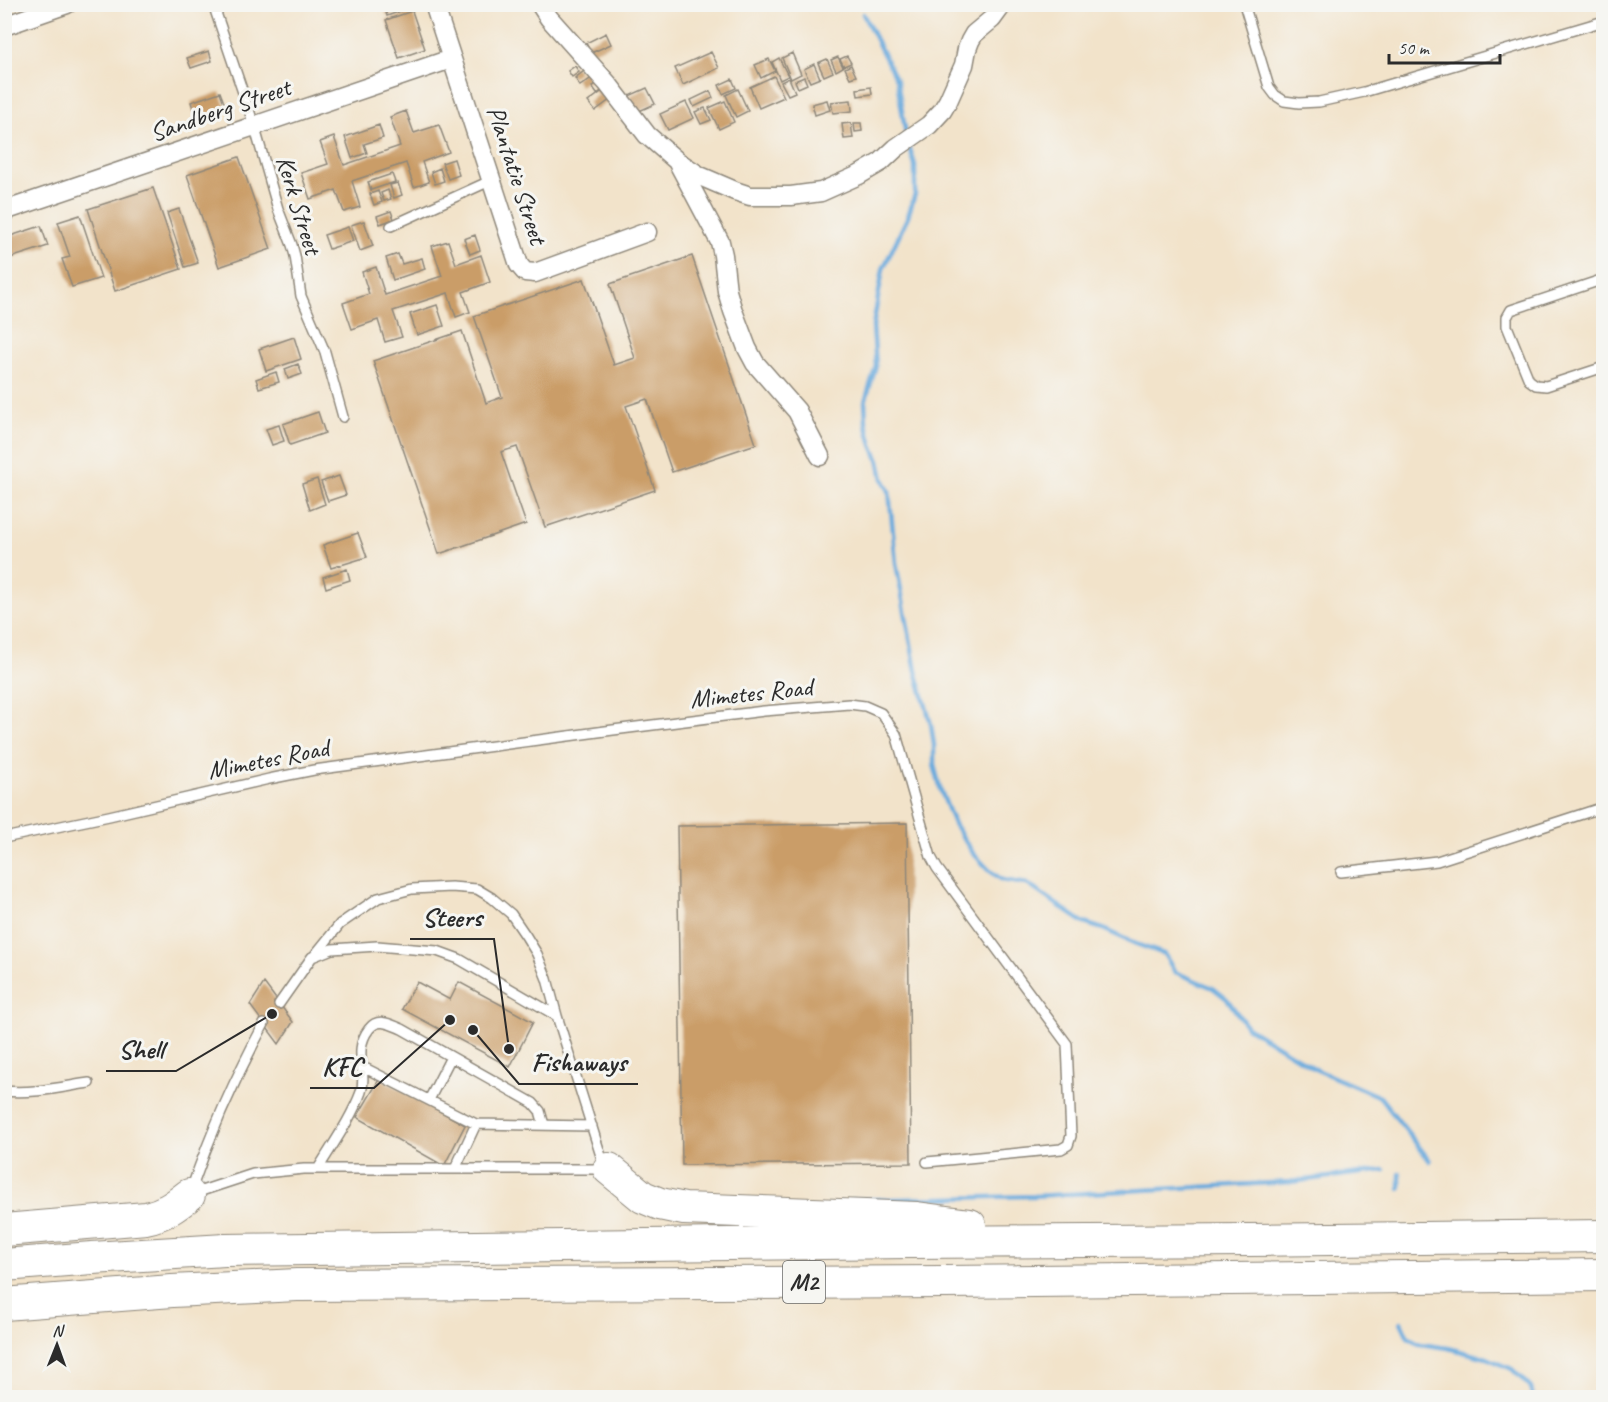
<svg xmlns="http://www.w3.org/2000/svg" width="1608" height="1402" viewBox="0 0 1608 1402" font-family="Caveat,sans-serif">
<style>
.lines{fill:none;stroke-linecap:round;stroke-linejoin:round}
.stream{stroke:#69aadd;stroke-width:4.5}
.building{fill:#ca9d67}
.lane-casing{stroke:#8e877a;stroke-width:12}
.street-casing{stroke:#8e877a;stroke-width:21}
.highway-casing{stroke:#8e877a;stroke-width:34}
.lane{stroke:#fff;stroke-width:9}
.street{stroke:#fff;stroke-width:18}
.highway{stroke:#fff;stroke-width:32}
.labels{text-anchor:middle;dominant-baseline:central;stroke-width:6;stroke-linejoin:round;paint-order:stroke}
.shield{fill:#f6f6f2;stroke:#686867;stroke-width:1.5}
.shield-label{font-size:24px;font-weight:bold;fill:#2b2b2b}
.street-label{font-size:26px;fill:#2b2b2b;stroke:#f6f6f2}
.leader{fill:none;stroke:#2b2b2b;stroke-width:2}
.callout-dot{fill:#2b2b2b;stroke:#f6f6f2;stroke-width:2}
.callout-label{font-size:27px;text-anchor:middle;font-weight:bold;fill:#2b2b2b;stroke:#f6f6f2;stroke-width:6;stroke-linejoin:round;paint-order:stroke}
</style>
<rect width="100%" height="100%" fill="#f6f6f2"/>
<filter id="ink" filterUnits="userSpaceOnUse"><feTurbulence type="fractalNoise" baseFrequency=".0167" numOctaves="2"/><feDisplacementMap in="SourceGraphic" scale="12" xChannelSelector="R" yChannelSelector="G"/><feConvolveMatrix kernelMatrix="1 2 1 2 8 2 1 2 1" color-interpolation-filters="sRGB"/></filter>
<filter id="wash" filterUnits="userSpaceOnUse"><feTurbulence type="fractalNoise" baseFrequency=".008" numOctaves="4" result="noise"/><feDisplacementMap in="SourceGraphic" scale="24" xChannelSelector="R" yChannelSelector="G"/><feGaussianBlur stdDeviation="1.35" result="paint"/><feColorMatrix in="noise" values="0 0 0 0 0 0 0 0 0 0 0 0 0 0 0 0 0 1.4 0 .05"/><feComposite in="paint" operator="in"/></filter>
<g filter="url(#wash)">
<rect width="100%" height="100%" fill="#f2e3ca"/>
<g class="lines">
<path class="stream" d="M860 4V5
M863 14 897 81 906 135
M909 146 915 165V194L908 216 883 269 873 326 876 366 865 402 866 423 872 445 879 461 883 479 889 491 896 563 916 671 931 724 934 745V765L941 791 954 824 973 853 989 870 1002 880 1027 884 1084 923 1103 929 1136 944 1164 954 1175 972 1213 988 1227 999 1247 1027 1317 1070 1380 1097 1430 1161
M1400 1174V1189
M853 1200 1033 1196 1290 1182 1384 1170
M1401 1322 1408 1337 1420 1344 1448 1348 1487 1358 1512 1369 1531 1388 1533 1398"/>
</g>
<g id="blocks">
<path class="building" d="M383 4H418V5L387 16Z
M412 11 425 49 399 58 386 20Z
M606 33 611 44 591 53 586 43Z
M209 51 212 61 191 68 187 58Z
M711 52 719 68 683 85 675 68Z
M792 53 801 74 791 79 782 58Z
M847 56 851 63 844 66 840 59Z
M838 57 843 67 836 71 831 60Z
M779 58 788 76 780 80 772 62Z
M769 59 775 71 761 78 755 65Z
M827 59 833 72 824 76 818 63Z
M814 64 820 78 810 82 804 69Z
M851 65 856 76 850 78 845 68Z
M575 66 579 72 572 77 568 71Z
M587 69 593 77 580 86 575 78Z
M774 76 784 97 759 108 750 87Z
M804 77 807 84 798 88 795 81Z
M789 78 795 92 788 95 781 82Z
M732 79 736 88 723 94 719 85Z
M601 80 607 87 597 94 592 87Z
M871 87 872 94 858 96 857 89Z
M647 88 655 104 637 112 629 96Z
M738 89 748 111 736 117 726 95Z
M604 90 611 99 595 111 588 102Z
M710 91 713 98 694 107 691 100Z
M220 92 226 108 196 118 191 102Z
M827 100 830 110 815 115 812 104Z
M851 100 852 111 833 113 831 102Z
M725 101 734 122 719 129 709 108Z
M686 102 694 118 668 130 660 114Z
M705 108 711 120 701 124 695 112Z
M406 111 414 133 439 125 449 152 422 162 429 182 414 187 406 163 352 181 360 207 344 212 336 190 310 199 301 173 328 164 320 142 334 137 344 165 400 146 390 117Z
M851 123 853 138 844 139 842 124Z
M854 123H861L862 131 855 132Z
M379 125 383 138 364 144 367 153 352 158 345 137Z
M239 157 271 249 219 267 187 175Z
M454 159 459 175 448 179 442 163Z
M440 168 444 181 435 184 431 172Z
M392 174 395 182 371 190 368 182Z
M398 183 402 195 394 198 390 185Z
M153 188 181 269 115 291 88 209Z
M388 190 391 199 384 201 381 193Z
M378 191 382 202 374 205 370 194Z
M179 209 198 263 185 267 167 213Z
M391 211 394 219 380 224 377 216Z
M80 215 101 278 72 287 62 259 70 257 58 222Z
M364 221 373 246 360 251 351 225Z
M41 226 48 246 4 260V238Z
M348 227 353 241 329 249 324 235Z
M475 235 480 250 470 254 464 239Z
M448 241 456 264 481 255 490 282 463 292 470 312 456 317 448 293 393 311 402 337 385 342 378 320 352 329 343 303 369 294 362 272 376 267 385 295 442 276 432 246Z
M398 254 402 264 422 258 425 269 393 280 386 258Z
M692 256 756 444 672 472 647 399 626 406 655 490 545 527 517 447 501 452 526 524 439 554 373 361 462 331 486 403 502 397 474 316 584 279 614 365 635 358 610 284Z
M437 305 444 326 417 335 410 314Z
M294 337 301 359 266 371 259 349Z
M298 364 302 374 288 379 285 369Z
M276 372 279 382 259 388 256 379Z
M318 412 325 433 290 445 283 424Z
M279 425 284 441 272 445 266 429Z
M339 476 346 495 328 501 321 482Z
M317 479 325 504 310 510 302 484Z
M358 533 367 557 331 568 323 545Z
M347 569 350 580 326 588 323 577Z
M907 823 911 1163 682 1165 677 826Z
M417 982 450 1000 459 982 533 1022 510 1067 402 1009Z
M264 983 293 1022 279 1044 250 1005Z
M380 1078 465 1125 444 1166 357 1117Z"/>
</g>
</g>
<g filter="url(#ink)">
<use href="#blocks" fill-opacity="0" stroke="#8e877a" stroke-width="1.5"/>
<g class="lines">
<defs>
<path id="lane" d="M213 4 254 125 278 209 292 245 295 256 301 296 325 352 343 417
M1244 4 1269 87 1275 95 1284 101 1299 103 1319 102 1364 92 1604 21
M391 226 492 180
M1604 279 1511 310 1507 317V326L1529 380 1536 385 1546 386 1604 367
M4 838 109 816 269 779 314 770 613 730 764 711 849 704 865 706 881 713 896 734 931 857 937 868 1067 1044 1071 1136 1068 1145 1061 1149 927 1162
M1341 872 1437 861 1604 807
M314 956 340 924 378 898 412 889 451 887 477 889 492 898 511 914 526 936 537 954 547 979 557 1016
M279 1004 312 957 332 949 377 946 437 951 459 959 557 1016 601 1156 606 1165
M361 1066 476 1124 592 1126
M4 1091C32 1094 62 1087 89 1083
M429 1100 451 1057
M318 1169C333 1144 351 1119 361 1092 368 1072 352 1051 369 1029 378 1017 390 1024 402 1029L533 1103 540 1111 544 1125
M455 1169 476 1124
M191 1190C211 1132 235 1078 264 1024
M192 1194 253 1174 304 1169H603"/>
<path id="street" d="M434 4 519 265 525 272 535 273 647 232
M540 4 549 18 608 84 647 135 677 161 700 176 735 191 750 196H791L821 192 859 175 881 162 896 148 929 125 942 111 948 101 964 65 967 49 970 41 974 34 992 19 1003 4
M4 26 67 4
M678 163 720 242 723 255 727 291 733 311 747 348 755 363 797 411 820 456
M4 211 451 59"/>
<path id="highway" d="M609 1169 643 1197 660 1204 684 1209 917 1218 970 1225
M4 1230 146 1218C164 1214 174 1207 189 1195
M4 1265 92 1258 225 1250 910 1242 1248 1240 1604 1236
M4 1304 172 1291 297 1285 945 1282 1604 1275"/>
</defs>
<use href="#lane" class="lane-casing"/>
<use href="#street" class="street-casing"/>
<use href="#highway" class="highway-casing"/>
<use href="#lane" class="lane"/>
<use href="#street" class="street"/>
<use href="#highway" class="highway"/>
</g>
</g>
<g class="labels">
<rect class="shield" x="783" y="1261" width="42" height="42" rx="4.5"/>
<g class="shield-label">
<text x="804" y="1282">M2</text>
</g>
<g class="street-label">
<text transform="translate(220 110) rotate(-19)">Sandberg Street</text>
<text transform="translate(517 175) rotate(72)">Plantatie Street</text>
<text transform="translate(299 205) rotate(73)">Kerk Street</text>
<text transform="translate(751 693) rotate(-6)">Mimetes Road</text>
<text transform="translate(268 759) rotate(-11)">Mimetes Road</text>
</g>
</g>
<path class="leader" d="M509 1049L494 939H410M272 1014L176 1071H106M473 1030L519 1084H638M450 1020L374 1088H310"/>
<g class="callout-dot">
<circle cx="509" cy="1049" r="6"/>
<circle cx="272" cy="1014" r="6"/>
<circle cx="473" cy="1030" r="6"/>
<circle cx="450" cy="1020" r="6"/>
</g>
<g class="callout-label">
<text x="452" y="926">Steers</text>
<text x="141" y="1058">Shell</text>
<text x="579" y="1071">Fishaways</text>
<text x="342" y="1075">KFC</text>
</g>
<rect width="1608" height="1402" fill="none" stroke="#f6f6f2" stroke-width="24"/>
<g transform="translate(57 1345) rotate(1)" stroke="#f6f6f2" stroke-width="4.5" paint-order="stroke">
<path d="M0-4.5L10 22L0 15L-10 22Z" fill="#2b2b2b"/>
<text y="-9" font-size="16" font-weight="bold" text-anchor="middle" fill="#2b2b2b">N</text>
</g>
<path d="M1389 54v9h111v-9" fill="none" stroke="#2b2b2b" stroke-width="3"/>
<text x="1398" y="54" font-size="18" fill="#2b2b2b" stroke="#f6f6f2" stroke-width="4.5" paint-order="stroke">50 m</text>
</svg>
